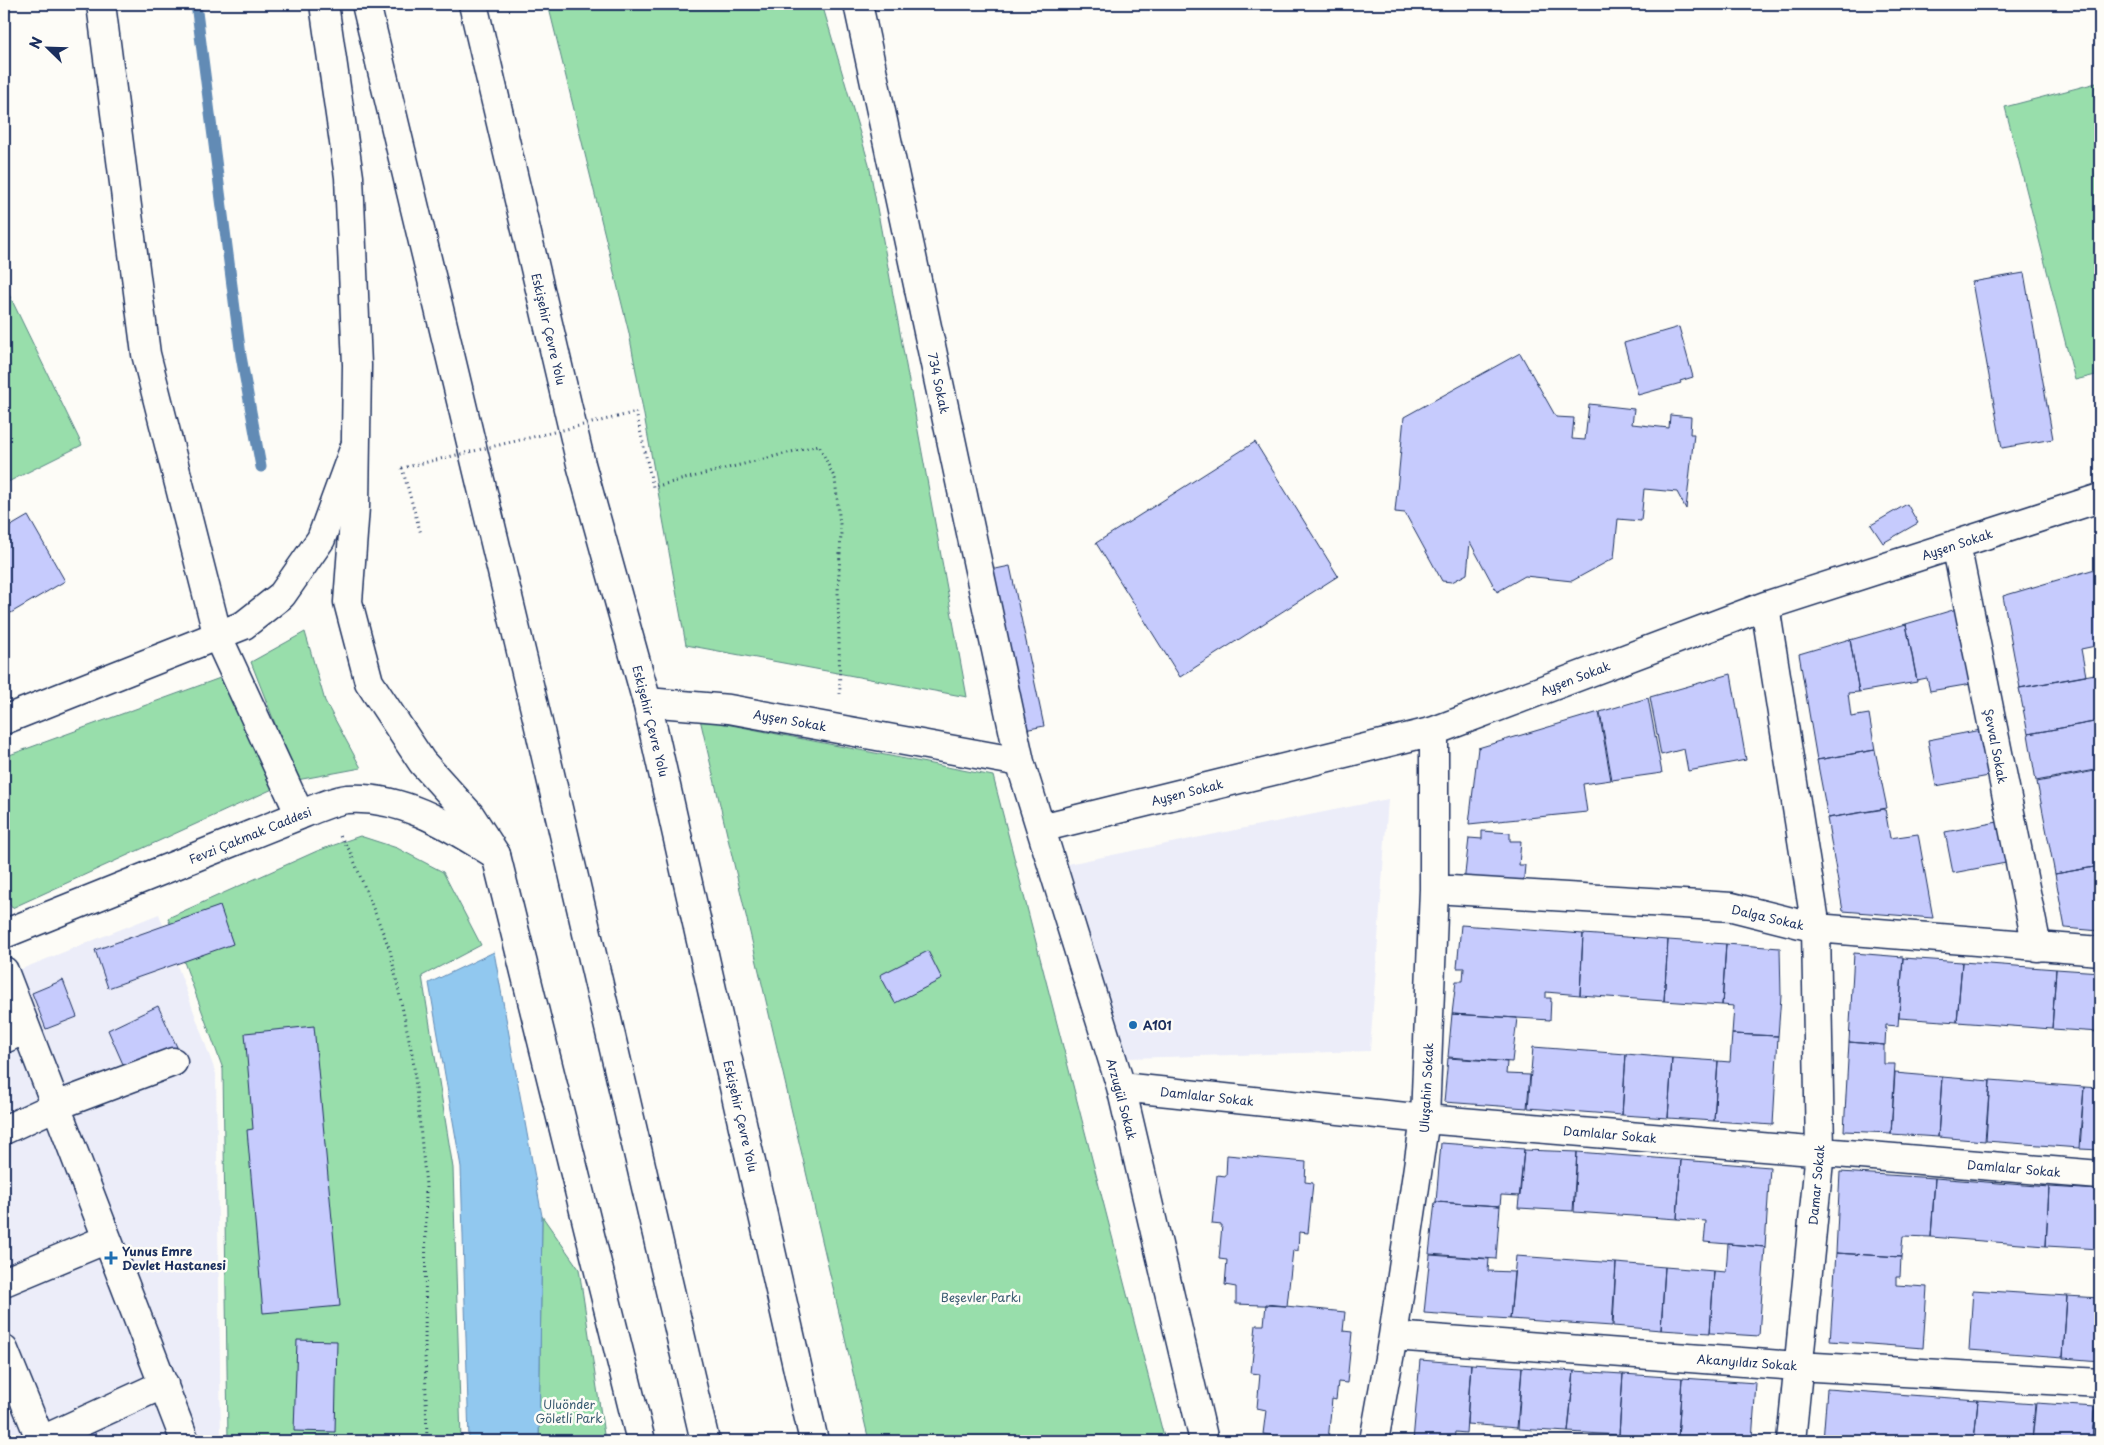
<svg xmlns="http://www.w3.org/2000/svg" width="2104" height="1445" viewBox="0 0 2104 1445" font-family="'Playpen Sans',sans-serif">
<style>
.built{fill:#ecedf9}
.green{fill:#98deab;stroke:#5a8684}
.water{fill:#91c8ef;stroke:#628bb5}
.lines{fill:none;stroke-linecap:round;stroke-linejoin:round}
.stream{stroke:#628bb5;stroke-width:11}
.building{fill:#c6cbfd;stroke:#1b2f5e}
.minor-casing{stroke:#1b2f5e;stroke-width:31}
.highway-casing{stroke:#1b2f5e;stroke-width:31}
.path{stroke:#1b2f5e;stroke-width:3;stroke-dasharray:1 4;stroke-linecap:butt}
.minor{stroke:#fdfcf7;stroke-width:28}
.highway{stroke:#fdfcf7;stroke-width:28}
.path-bridge{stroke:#1b2f5e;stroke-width:3;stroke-dasharray:1 4;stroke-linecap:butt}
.poi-dot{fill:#1f6fb2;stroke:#fdfcf7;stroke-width:2}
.labels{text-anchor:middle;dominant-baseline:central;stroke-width:5;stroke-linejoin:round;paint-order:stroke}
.street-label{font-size:12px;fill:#1b2f5e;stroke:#fdfcf7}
.poi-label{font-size:12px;font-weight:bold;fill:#1b2f5e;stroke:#fdfcf7;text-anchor:start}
.park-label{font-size:12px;fill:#3a5b71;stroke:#fdfcf7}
</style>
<rect width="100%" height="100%" fill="#fdfcf7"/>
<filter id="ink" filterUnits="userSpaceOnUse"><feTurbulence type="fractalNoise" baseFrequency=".02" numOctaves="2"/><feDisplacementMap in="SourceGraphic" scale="10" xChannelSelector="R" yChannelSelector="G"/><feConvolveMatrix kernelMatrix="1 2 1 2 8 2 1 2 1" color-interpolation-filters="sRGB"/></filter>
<g filter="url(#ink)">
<path class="built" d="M1388 799 1370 1051 1128 1058 1068 864Z
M159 914 216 1074 221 1441H4V976Z"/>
<path class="green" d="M548 4H822L869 164 967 697 686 645 629 333Z
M2100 82V374L2075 380 2005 107Z
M4 284 82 445 4 484Z
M305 632 325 701 361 768 297 780 251 662Z
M231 674 277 787 12 908 4 895V757Z
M700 719 993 776 1165 1441H869Z
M360 836 397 848 443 872 481 945 422 976 453 1168 461 1441H228L223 1069 168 918 317 851Z
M542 1216 579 1269 605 1441H539Z"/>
<path class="water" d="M494 952 542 1216 539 1441H469L461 1167 429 983Z"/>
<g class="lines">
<path class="stream" d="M196 4 241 356 261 467"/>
</g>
<path class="building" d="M2024 273 2053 439 2002 448 1972 282Z
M1679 327 1693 377 1680 381 1681 383 1638 395 1624 343Z
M1520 353 1556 417 1574 418 1572 439 1585 440 1589 404 1634 409 1632 424 1669 428 1670 415 1691 417 1690 434H1694L1686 509 1677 492 1644 489 1641 521 1618 519 1614 558 1572 581 1525 576 1497 592 1470 542 1467 574 1452 582 1442 581 1405 513 1395 512 1404 417Z
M1255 442 1338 576 1180 677 1096 543Z
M1907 504 1918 523 1883 543 1871 525Z
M28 516 65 581 4 617V530Z
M1010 566 1044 726 1020 731 986 571Z
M2100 568V599L2095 569Z
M2095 569 2100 599V645L2081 649 2086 676 2020 688 2003 596Z
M1963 607 1977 683 1930 691 1927 678 1917 680 1906 624Z
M1906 624 1917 682 1859 692 1850 640Z
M1850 639 1859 692 1848 693 1851 717 1869 714 1875 750 1817 760 1799 654Z
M1731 674 1746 760 1688 771 1684 749 1661 755 1650 697Z
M2095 674 2100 704V721L2028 734 2019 688Z
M1648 698 1662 773 1612 780 1600 712Z
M1599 712 1611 780 1583 784 1587 812 1469 824 1478 748Z
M2099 721 2100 769 2036 781 2028 734Z
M1986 729 1994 775 1936 786 1928 740Z
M1875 750 1887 808 1828 818 1817 760Z
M2100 770V866L2055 874 2037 782Z
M1885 809 1890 838 1918 834 1933 918 1843 911 1827 818Z
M2003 821 2011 862 1953 873 1945 832Z
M1482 831 1510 833V841H1521L1519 865H1525L1523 888 1464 883 1469 838 1482 839Z
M2100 866V931L2065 928 2055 874Z
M220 906 233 944 108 988 95 950Z
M1461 925 1583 934 1580 995 1546 992V998H1551L1550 1020 1452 1014 1456 981H1463L1464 968H1457Z
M1583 934 1668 940 1664 1001 1580 995Z
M1668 940 1726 944 1722 1005 1664 1001Z
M1726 944 1780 948 1781 996 1778 1036 1732 1034 1734 1006 1722 1005Z
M928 951 942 979 895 1003 880 975Z
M1854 953 1903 957 1898 1026 1886 1025 1885 1045 1849 1042Z
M1903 958 1962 962 1957 1022 1899 1018Z
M1962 962 2056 969 2052 1029 1957 1022Z
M2056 969 2100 972V1032L2052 1029Z
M63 980 77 1017 46 1029 32 993Z
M158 1006 177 1047 126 1071 108 1030Z
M1452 1014 1517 1018 1512 1062 1448 1057Z
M314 1026 340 1306 263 1313 247 1130 253 1129 245 1033Z
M1732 1034 1778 1036 1773 1125 1714 1121 1718 1061 1730 1062Z
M1849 1042 1884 1045V1064H1895L1891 1133 1844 1131Z
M1533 1047 1626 1054 1622 1115 1528 1108Z
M1626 1054 1672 1058 1668 1118 1622 1115Z
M1448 1058 1507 1062 1506 1074 1530 1075 1527 1108 1444 1102Z
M1672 1058 1718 1061 1714 1121 1668 1118Z
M1895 1073 1942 1077 1938 1137 1891 1134Z
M1942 1077 1990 1081 1985 1141 1938 1137Z
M1990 1080 2084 1087 2079 1148 1986 1141Z
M2084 1087 2100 1088V1150L2080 1149Z
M1441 1143 1524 1149 1520 1196 1501 1195 1500 1206 1436 1202Z
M1524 1150 1577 1152 1573 1211 1518 1208Z
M1577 1152 1681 1160 1677 1219 1574 1212Z
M1227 1155 1306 1162 1305 1182 1313 1183 1308 1233 1299 1232 1298 1251 1293 1250 1287 1306 1236 1304V1287L1225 1285 1227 1260 1219 1259 1222 1225 1212 1224 1217 1175 1226 1176Z
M1681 1160 1770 1167 1765 1247 1704 1242 1706 1221 1677 1219Z
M1840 1172 1935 1178 1931 1237 1903 1236 1901 1257 1836 1253Z
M1935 1178 2049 1187 2046 1246 1931 1237Z
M2049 1187 2100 1190V1249L2046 1246Z
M1435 1202 1500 1206 1496 1259 1429 1254Z
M1728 1244 1765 1247 1759 1336 1710 1333 1714 1271 1726 1272Z
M1836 1253 1901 1257 1900 1277H1896V1285L1927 1287 1923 1348 1830 1341Z
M1430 1255 1489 1259 1488 1271 1514 1272 1510 1319 1424 1313Z
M1516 1256 1616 1263 1612 1326 1510 1319Z
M1616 1263 1665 1267 1661 1330 1613 1326Z
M1665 1267 1714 1271 1710 1333 1661 1330Z
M1973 1290 2067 1296 2063 1357 1969 1350Z
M2067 1296 2100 1298V1361L2063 1358Z
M1266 1304 1345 1312 1343 1331 1352 1332 1347 1383 1338 1382 1336 1400 1332 1399 1328 1441H1275V1436L1263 1434 1266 1410 1257 1408 1260 1374 1251 1373 1256 1325H1264Z
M297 1340 337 1341 335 1432 294 1431Z
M1420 1360 1471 1364 1466 1433 1455 1432 1454 1441H1413Z
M1471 1364 1522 1367 1517 1428 1467 1424Z
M1522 1367 1574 1371 1568 1432 1518 1429Z
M1574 1371 1623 1374 1619 1435 1568 1432Z
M1623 1374 1682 1378 1678 1439 1619 1435Z
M1682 1378 1756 1383 1752 1441H1693L1694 1439 1678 1438Z
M1827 1389 1978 1400 1974 1441H1823Z
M1978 1400 2035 1404 2032 1441H1974Z
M2036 1403 2095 1407 2092 1441H2032Z
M2094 1411H2100V1441H2092Z
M89 1428 104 1441H78Z"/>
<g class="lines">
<defs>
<path id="minor" d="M101 4 146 354 218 637 300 815
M858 4 1020 762 1121 1087 1204 1441
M1956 544 2037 947
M1765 606 1816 928 1820 1151 1791 1441
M647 702 729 709 1020 762
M4 720 244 625 282 595 321 539 354 449
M1041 828 1434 731 1765 606 2100 498
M1434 889 1732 907 1816 928 2100 951
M4 934 300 815C314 809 332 801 347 799 403 795 451 827 496 855
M4 971 185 1441
M4 1039 26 1029
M1121 1087 1425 1119 2100 1175
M4 1130 56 1106 173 1062
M4 1282 107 1239
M1393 1336 1797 1366 2100 1383
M4 1350 41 1441
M40 1441 164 1384
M1374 1441 1393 1336 1425 1119 1434 889V731"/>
<path id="highway" d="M324 4 349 177 357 365 355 507 348 602 369 682 422 762 470 815 496 855 641 1441
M366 4 537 718 705 1441
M473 4 581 464 647 702 814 1441"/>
</defs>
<use href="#minor" class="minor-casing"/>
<use href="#highway" class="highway-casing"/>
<path class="path" d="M617 417 636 412 653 487 819 445 835 479 841 533 838 592 840 694
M402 468 421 534
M340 836 350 851 390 950 413 1058 426 1185 425 1353 427 1441"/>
<use href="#minor" class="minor"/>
<use href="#highway" class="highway"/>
<path class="path-bridge" d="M402 468 617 417"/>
</g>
</g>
<g class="poi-dot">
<circle cx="1133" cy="1025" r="5"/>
<path d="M108.5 1250.5h5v5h5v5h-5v5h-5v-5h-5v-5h5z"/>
</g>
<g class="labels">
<g class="street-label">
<text transform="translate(549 329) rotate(77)">Eskişehir Çevre Yolu</text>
<text transform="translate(939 383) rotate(78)">734 Sokak</text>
<text transform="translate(1957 544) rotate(-18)">Ayşen Sokak</text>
<text transform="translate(1575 678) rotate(-21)">Ayşen Sokak</text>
<text transform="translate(790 720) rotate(10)">Ayşen Sokak</text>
<text transform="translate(651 721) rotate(76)">Eskişehir Çevre Yolu</text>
<text transform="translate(1996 746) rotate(79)">Şevval Sokak</text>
<text transform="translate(1187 792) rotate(-14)">Ayşen Sokak</text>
<text transform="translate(250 835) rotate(-22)">Fevzi Çakmak Caddesi</text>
<text transform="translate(1768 917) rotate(13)">Dalga Sokak</text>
<text transform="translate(1426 1088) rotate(-87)">Uluşahin Sokak</text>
<text transform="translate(1207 1096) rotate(6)">Damlalar Sokak</text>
<text transform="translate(1122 1099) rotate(75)">Arzugül Sokak</text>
<text transform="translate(741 1116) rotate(77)">Eskişehir Çevre Yolu</text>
<text transform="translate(1610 1134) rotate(5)">Damlalar Sokak</text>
<text transform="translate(2014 1168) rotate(5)">Damlalar Sokak</text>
<text transform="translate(1816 1185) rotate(-85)">Damar Sokak</text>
<text transform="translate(1747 1362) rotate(4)">Akanyıldız Sokak</text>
</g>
<g class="poi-label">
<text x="1143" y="1025">A101</text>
<text x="122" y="1251">Yunus Emre<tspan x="122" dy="14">Devlet Hastanesi</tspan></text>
</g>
<g class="park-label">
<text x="981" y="1297">Beşevler Parkı</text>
<text x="569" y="1404">Uluönder<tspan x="569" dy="14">Göletli Park</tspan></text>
</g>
</g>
<rect width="2104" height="1445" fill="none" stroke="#fdfcf7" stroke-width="20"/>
<rect x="10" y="10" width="2084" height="1425" fill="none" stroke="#1b2f5e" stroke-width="2" filter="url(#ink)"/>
<g transform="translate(48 48) rotate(293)" stroke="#fdfcf7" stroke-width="4" paint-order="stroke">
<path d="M0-4L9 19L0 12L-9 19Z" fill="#1b2f5e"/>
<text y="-8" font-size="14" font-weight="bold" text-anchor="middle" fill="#1b2f5e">N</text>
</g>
</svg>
